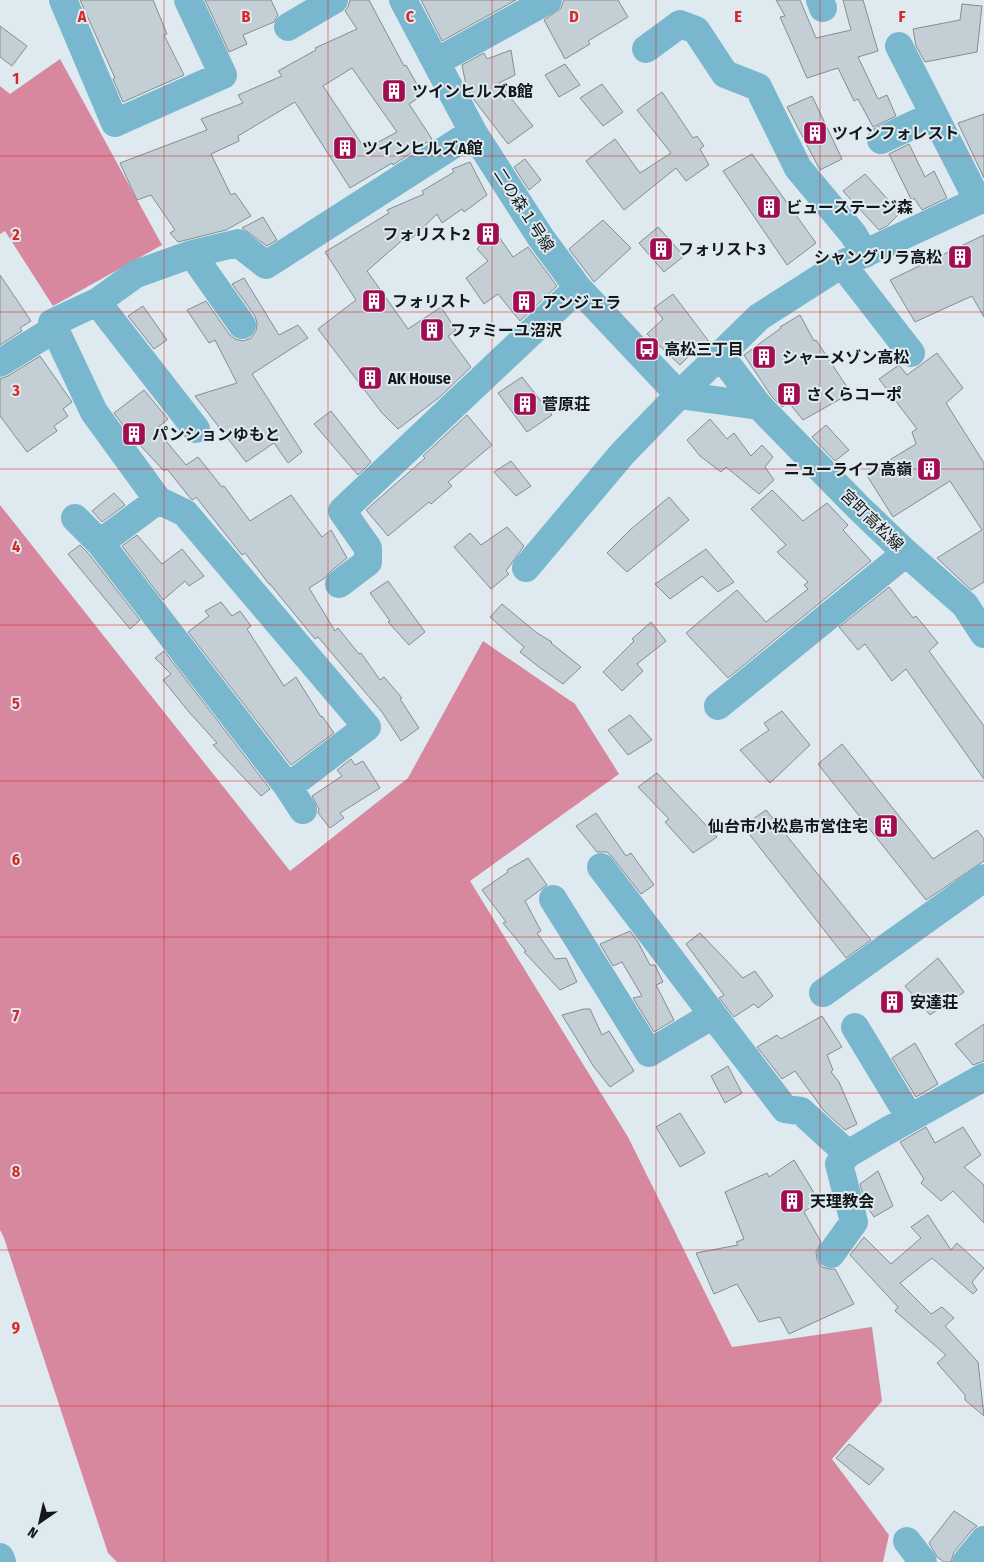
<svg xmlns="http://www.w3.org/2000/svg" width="984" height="1562" viewBox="0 0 984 1562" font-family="'Fira Sans Condensed','Noto Sans JP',sans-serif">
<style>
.forest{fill:#d7889e}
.building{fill:#c3cfd4;stroke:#838e92;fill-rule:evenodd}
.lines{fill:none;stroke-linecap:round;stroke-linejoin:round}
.minor{stroke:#79b7ce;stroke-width:28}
.grid{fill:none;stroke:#d62828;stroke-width:1;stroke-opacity:0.55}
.labels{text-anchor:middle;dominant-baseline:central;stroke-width:4;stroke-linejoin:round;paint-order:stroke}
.poi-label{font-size:16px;font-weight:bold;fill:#131719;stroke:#deeaef;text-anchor:start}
.street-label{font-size:16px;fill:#131719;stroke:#deeaef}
.grid-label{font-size:16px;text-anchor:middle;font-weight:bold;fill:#d62828;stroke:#deeaef;stroke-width:4;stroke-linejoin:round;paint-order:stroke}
</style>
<rect width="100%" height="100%" fill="#deeaef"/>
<path class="forest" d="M60 59 162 245 53 306 5 231 0 234V86L10 94Z
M0 505 290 871 408 778 483 641 575 704 619 774 470 881 628 1137 732 1347 872 1327 882 1401 832 1459 889 1535 883 1562H117L108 1553 4 1238 0 1230Z"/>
<path class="building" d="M80 0H153L167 34 164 35 184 75 123 102 113 79 115 78Z
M205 0H271L278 15 274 22 243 35 247 44 229 52Z
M350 0H369L404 66 406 65 423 95 409 104 432 139 393 165 392 163 350 188 295 102 238 136 239 141 211 154 231 195 235 193 251 216 226 230 178 242 170 233 175 230 151 195 137 200 120 163 207 130 201 119 243 103 238 95 282 76 278 71 316 50 315 48 357 29 345 11 348 7ZM352 68 397 132 365 149 323 86Z
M421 0H516L442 41Z
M564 0H618L628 17 588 41 590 44 565 59 544 20 561 8Z
M776 0H800L816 38 851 30 843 0H863L878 51 858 57 878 99 887 95 896 116 873 127 858 99 854 101 838 68 807 78 780 17 785 16Z
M962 4 982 6 977 52 925 62 916 46 913 29 960 20Z
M0 26 27 46 12 66 0 57Z
M511 50 515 75 499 83 533 126 508 144 471 96 466 85 462 65 484 53 487 59Z
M565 64 580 85 559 97 545 75Z
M602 84 623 112 603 126 580 98Z
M662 92 693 138 697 136 704 146 700 149 709 165 686 181 676 168 624 210 586 161 615 139 640 173 671 153 637 110Z
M812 96 842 159 820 170 787 107Z
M984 114V178L958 123Z
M909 144 925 177 934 171 947 198 922 210 914 198 912 201 889 154Z
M752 154 816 243 787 265 723 171Z
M525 159 541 180 529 190 514 167Z
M470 162 487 195 464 212 462 209 442 223 437 214 410 240 407 236 367 271 408 329 441 307 456 330 448 336 471 367 441 396 398 429 382 413 318 329 356 300 325 252 389 213 387 210 424 194 422 191 454 172 452 169Z
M865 174 900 213 887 226 879 230 843 191Z
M263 217 277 240 267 246 242 228Z
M603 220 631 248 594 282 569 249Z
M658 227 684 256 664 272 639 243Z
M495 231 513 257 528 247 557 286 520 321 498 294 484 304 466 278 488 261 477 249Z
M984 235V317L972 296 915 322 890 280Z
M0 275 31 321 20 328 22 331 0 345Z
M244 278 279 335 298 325 308 338 252 374 302 452 288 463 274 443 246 462 195 396 237 383 215 340 209 343 187 310 206 301 229 334 235 339 243 341 251 338 256 331 257 323 255 316 232 284Z
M673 294 710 343 695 357 692 353 680 365 647 334 663 319 654 308Z
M143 306 167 340 154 349 128 316Z
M800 315 814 341 816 340 851 393 803 420 789 403 782 407 772 397 744 355 781 328 780 327Z
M937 353 963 388 946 403 984 463V582L971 590 937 558 982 530 950 481 893 517 866 474 916 444 912 432 917 429 879 379 899 365 907 375Z
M40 356 72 402 63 409 68 416 54 426 57 431 27 452 0 416V379L8 376Z
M522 377 552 415 527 432 498 393Z
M144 390 168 419 156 429 186 465 198 457 222 487 224 486 250 521 291 495 322 537 331 530 347 558 330 572 325 578 309 588 335 631 338 628 359 654 361 653 380 680 384 677 402 698 400 699 419 728 401 741 382 712 318 637 315 639 270 584H269L245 553 242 555 196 497 193 500 191 499 167 469 164 471 138 443 137 444 114 413Z
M331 411 371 462 358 475 314 424Z
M467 415 492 445 448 482 452 486 431 504 429 502 388 536 366 510 425 458 423 456Z
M710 419 727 439 734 433 751 456 762 445 773 457 765 467 774 480 759 494 726 467 721 472 700 456 687 440Z
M826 425 849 450 835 461 812 437Z
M511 461 531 486 516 496 494 472Z
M772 490 803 521 827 503 848 525 843 530 871 561 728 678 686 633 737 590 766 622 808 589 804 585 808 582 777 552 786 545 751 509Z
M114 493 125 505 102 522 92 511Z
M669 497 689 520 627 572 607 553 630 530Z
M507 527 524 546 506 571 509 574 491 589 454 547 470 533 481 545Z
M137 535 162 564 182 549 204 576 189 586 185 581 163 600 122 546Z
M80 545 88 553 140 620 130 629 68 554Z
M706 549 734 582 718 592 702 576 670 599 655 584Z
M388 581 425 632 409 645 388 622 390 621 370 593Z
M889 587 913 618 916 616 938 643 929 651 984 726V779L906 669 892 681 865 644 858 650 839 627Z
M221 602 232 616 240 611 251 626 247 629 284 686 296 677 321 717 322 716 334 733 291 765 188 632 209 616 205 611Z
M502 604 537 633 552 642 551 643 581 667 563 684 539 667 520 652 524 647 490 617Z
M651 622 666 641 637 664 643 671 622 691 603 672 634 641 632 639Z
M164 651 270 789 261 796 213 745 217 743 189 712 163 680 171 674 155 658Z
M782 711 810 745 770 783 740 750 769 730 764 723Z
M630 715 652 740 628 755 608 730Z
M842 744 933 859 977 830 984 839V861L926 900 818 764Z
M351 759 355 765 363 761 380 788 340 813 344 818 330 828 318 813 319 809 312 796 342 776 337 770Z
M657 773 717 837 693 853 665 822 669 819 638 787Z
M766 810 871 940 846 958 743 826Z
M596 813 626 856 631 853 654 885 641 894 613 858 607 852H597L576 826Z
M528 858 547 885 525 901 541 931 537 933 555 959 566 958 577 982 560 990 524 952 526 951 503 923 506 922 482 890 508 872 507 870Z
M630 931 638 942 650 965H655L663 982 656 985 674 1020 654 1032 633 998 642 996 622 962 613 966 600 944Z
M700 933 743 978 755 971 773 996 758 1008 754 1004 734 1017 719 998 724 995 686 944Z
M938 958 964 992 941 1009 940 1008 930 1015 905 986Z
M584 1009H590L602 1035 609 1031 634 1071 610 1087 594 1067 562 1015Z
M822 1016 842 1047 827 1055 833 1070 831 1072 839 1082 857 1124 845 1130 824 1111 795 1071 782 1079 757 1047 777 1035 781 1039Z
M984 1024V1061L973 1065 955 1044Z
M915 1043 938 1084 916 1097 892 1058Z
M728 1066 742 1093 725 1103 711 1076Z
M680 1113 705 1153 680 1167 656 1127Z
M926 1127 935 1143 963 1127 981 1155 964 1167 984 1185V1223L953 1191 941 1201 921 1183 924 1179 900 1142Z
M794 1160 819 1201 804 1212 821 1242 816 1252 817 1260 822 1267 829 1269H835L854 1304 789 1334 780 1317 759 1322 737 1284 714 1294 696 1253 738 1245 736 1242 744 1239 725 1192 767 1173 769 1177Z
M878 1171 893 1206 874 1217 865 1203 860 1184Z
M928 1215 951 1250 957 1243 984 1268 972 1282 977 1290 973 1294 932 1258 900 1283 931 1314 942 1307 954 1318 945 1326 978 1362 984 1416 965 1400V1395L937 1363 946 1355 895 1311 898 1307 850 1255 864 1237 891 1264 921 1238 911 1227Z
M849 1444 884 1469 869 1485 836 1458Z
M954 1511 977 1526 972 1530 954 1552 951 1562H944L937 1557 929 1543Z"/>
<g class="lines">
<path class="minor" d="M63 0 115 123 223 75 188 0
M403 0 473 132 541 238 578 288 679 395
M820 0 823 8
M288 27 334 0
M899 46 978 201
M646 49 680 24 696 30 725 74 758 87 798 168 853 234 865 254
M436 62 548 0
M881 140 934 115
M192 254 242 325
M842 264 911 353
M97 302 196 429
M720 355 759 406 859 508 906 553 965 605 984 634
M0 363 56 328
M679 395 759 406
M158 500 100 543 288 787 367 727 185 513 158 500 94 412 52 323 97 302 136 274 192 254 238 243 266 265 473 132
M75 518 100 543
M526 568 622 454 679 395 759 317 842 264 984 198
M339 584 368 562V548L342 511 578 288
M718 706 906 553
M288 787 303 810
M601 867 713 1015
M553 899 649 1053 713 1015 785 1109 801 1111 848 1154
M823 993 984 878
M855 1027 910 1118
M831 1254 854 1222 839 1164 848 1154 880 1135 984 1077
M907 1541 923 1562
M0 1557 2 1562
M966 1562 984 1540"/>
</g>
<path class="grid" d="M164 0V1562M328 0V1562M492 0V1562M656 0V1562M820 0V1562M0 156H984M0 312H984M0 469H984M0 625H984M0 781H984M0 937H984M0 1093H984M0 1250H984M0 1406H984"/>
<defs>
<symbol id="building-square" viewBox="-11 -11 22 22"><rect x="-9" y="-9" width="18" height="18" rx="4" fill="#a10d50" stroke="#deeaef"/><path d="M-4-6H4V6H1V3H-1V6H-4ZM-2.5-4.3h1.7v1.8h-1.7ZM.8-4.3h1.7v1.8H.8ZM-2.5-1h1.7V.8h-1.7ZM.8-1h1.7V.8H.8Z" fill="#fff"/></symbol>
<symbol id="bus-square" viewBox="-11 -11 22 22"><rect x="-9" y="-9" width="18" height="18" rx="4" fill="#a10d50" stroke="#deeaef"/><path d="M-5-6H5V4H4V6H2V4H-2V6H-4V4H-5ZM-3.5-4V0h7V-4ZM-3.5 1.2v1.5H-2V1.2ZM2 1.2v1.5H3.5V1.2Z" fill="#fff"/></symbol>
</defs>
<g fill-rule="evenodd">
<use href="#building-square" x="380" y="77" width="28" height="28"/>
<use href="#building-square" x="801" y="119" width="28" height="28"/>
<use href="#building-square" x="331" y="134" width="28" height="28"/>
<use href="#building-square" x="755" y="193" width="28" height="28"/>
<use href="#building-square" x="474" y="220" width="28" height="28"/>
<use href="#building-square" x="647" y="235" width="28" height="28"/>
<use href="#building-square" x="946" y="243" width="28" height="28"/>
<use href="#building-square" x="360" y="287" width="28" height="28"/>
<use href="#building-square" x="510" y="288" width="28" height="28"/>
<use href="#building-square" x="418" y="316" width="28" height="28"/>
<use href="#bus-square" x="633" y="335" width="28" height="28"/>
<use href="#building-square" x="750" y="343" width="28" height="28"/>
<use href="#building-square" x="356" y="364" width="28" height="28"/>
<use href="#building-square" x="775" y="380" width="28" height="28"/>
<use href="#building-square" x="511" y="390" width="28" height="28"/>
<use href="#building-square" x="120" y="420" width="28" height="28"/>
<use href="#building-square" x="915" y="455" width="28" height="28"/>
<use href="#building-square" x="872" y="812" width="28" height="28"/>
<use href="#building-square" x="878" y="988" width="28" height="28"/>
<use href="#building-square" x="778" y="1187" width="28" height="28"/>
</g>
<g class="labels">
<g class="poi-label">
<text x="412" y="91">ツインヒルズB館</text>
<text x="832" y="133">ツインフォレスト</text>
<text x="362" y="148">ツインヒルズA館</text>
<text x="786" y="207">ビューステージ森</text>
<text x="470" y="234" text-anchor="end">フォリスト2</text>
<text x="678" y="249">フォリスト3</text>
<text x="942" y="257" text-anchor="end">シャングリラ高松</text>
<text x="392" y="301">フォリスト</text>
<text x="542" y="302">アンジェラ</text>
<text x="450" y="330">ファミーユ沼沢</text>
<text x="664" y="349">高松三丁目</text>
<text x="782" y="357">シャーメゾン高松</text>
<text x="388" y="378">AK House</text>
<text x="806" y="394">さくらコーポ</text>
<text x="542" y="404">菅原荘</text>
<text x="152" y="434">パンションゆもと</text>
<text x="912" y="469" text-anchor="end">ニューライフ高嶺</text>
<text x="868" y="826" text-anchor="end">仙台市小松島市営住宅</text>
<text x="910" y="1002">安達荘</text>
<text x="810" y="1201">天理教会</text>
</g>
<g class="street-label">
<text transform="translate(524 210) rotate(57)">二の森１号線</text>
<text transform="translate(872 520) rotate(44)">宮町高松線</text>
</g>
</g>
<g class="grid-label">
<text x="82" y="22">A</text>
<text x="246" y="22">B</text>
<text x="410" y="22">C</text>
<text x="574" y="22">D</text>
<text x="738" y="22">E</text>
<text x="902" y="22">F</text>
<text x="16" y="84">1</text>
<text x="16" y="240">2</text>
<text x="16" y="396">3</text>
<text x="16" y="552">4</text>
<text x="16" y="709">5</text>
<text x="16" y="865">6</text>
<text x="16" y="1021">7</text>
<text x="16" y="1177">8</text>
<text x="16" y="1333">9</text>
</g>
<g transform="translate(40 1522) rotate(214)" stroke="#deeaef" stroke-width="4" paint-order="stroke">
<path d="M0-4L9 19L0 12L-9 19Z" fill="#131719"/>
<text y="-8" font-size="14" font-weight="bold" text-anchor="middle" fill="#131719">N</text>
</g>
</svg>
